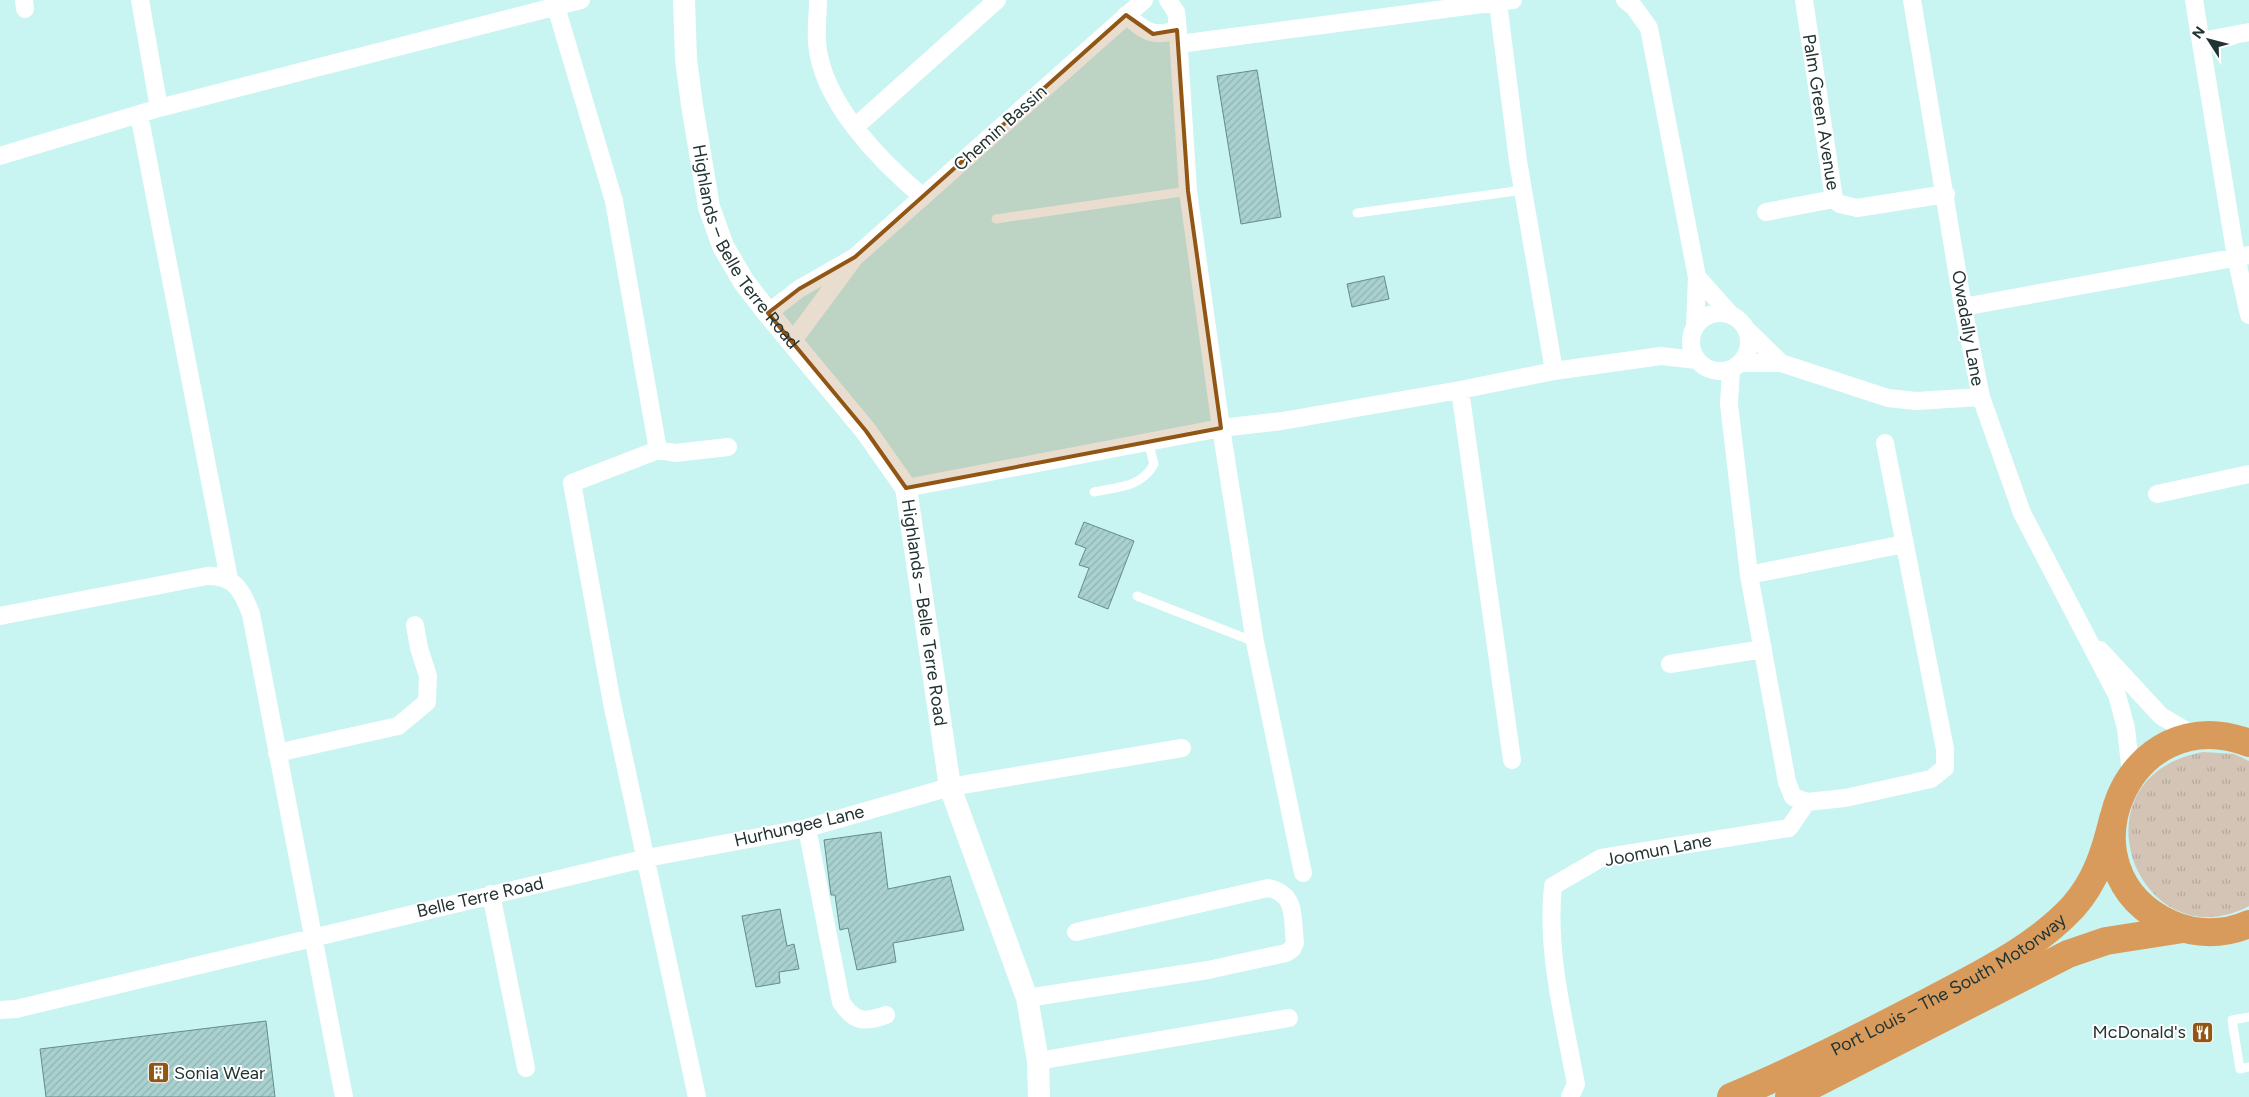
<svg xmlns="http://www.w3.org/2000/svg" width="2249" height="1097" viewBox="0 0 2249 1097" font-family="Figtree,sans-serif">
<style>
.grass{fill:url(#grass-tufts)}
.building{fill:url(#building-hatch);stroke:#648c8b}
.lines{fill:none;stroke-linecap:round;stroke-linejoin:round}
.service{stroke:#fff;stroke-width:9}
.minor{stroke:#fff;stroke-width:18}
.tertiary{stroke:#fff;stroke-width:22}
.trunk{stroke:#d89b5c;stroke-width:28}
.marked{fill:#915614;fill-opacity:0.2;stroke:#915614;stroke-width:4;stroke-linejoin:round}
.labels{text-anchor:middle;dominant-baseline:central;stroke-width:4;stroke-linejoin:round;paint-order:stroke}
.street-label{font-size:18px;fill:#213332;stroke:#fff}
.poi-label{font-size:18px;fill:#213332;stroke:#fff;text-anchor:end}
</style>
<defs>
<pattern id="grass-tufts" width="24" height="20" patternUnits="userSpaceOnUse" patternTransform="scale(1.25)"><rect width="24" height="20" fill="#d3c4b6"/><path d="M3 7l-1-3M5 7V3M7 7l1-3M15 17l-1-3M17 17v-4M19 17l1-3" fill="none" stroke="#b5a99d"/></pattern>
<pattern id="building-hatch" width="6" height="6" patternUnits="userSpaceOnUse" patternTransform="scale(1.25)"><rect width="6" height="6" fill="#a9d1cf"/><path d="M-1 1l2-2M0 6l6-6M5 7l2-2" fill="none" stroke="#91b4b2"/></pattern>
</defs>
<rect width="100%" height="100%" fill="#c8f4f2"/>
<path class="grass" d="M2203 752 2234 754 2249 761V906C2138 964 2067 777 2203 752Z"/>
<path class="building" d="M1257 70 1281 217 1241 224 1217 76Z
M1384 276 1389 299 1352 307 1347 284Z
M1084 522 1134 541 1108 609 1078 597 1089 568 1079 565 1086 548 1075 544Z
M881 832 888 889 950 876 964 930 893 943 896 962 857 970 848 928 840 930 835 895H831L824 840Z
M780 909 787 946 794 944 799 969 779 972 780 983 756 987 742 916Z
M266 1021 275 1097H46L40 1049Z"/>
<g class="lines">
<path class="service" d="M1357 213 1523 190
M996 219 1188 191
M1094 492C1118 487 1142 487 1154 464L1148 442
M1137 596 1255 642
M2249 1017 2232 1020 2240 1069 2249 1067"/>
<path class="minor" d="M24 0 25 9
M140 0 159 108
M818 0C818 14 816 28 817 42 821 101 880 161 923 197
M1168 0 1176 12 1177 19 1188 191 1221 428 1255 642 1303 873
M1625 0 1634 7 1649 28 1697 277 1695 326
M1804 0 1834 199 1840 204 1857 208 1946 194
M1912 0 1963 307 1981 397 2022 513 2117 695 2126 728 2131 774
M2194 0 2236 257 2249 315
M1498 3 1518 161 1554 371
M556 7 614 201 658 450
M1126 15C1145 31 1152 38 1177 30
M2201 41 2249 32
M1179 44 1513 0
M139 114 229 579
M855 127 997 0
M0 156 159 108 581 0
M1766 212 1834 199
M1697 277 1731 315
M1963 307 2249 255
M768 313 799 289 855 257 1144 0
M1691 342a29 29 0 1 1 58 0a29 29 0 1 1-58 0Z
M1746 329 1781 363
M792 342 852 261
M1740 363H1781L1888 398 1916 401 1981 397
M1731 369 1729 404 1749 575 1787 782 1793 797 1807 802 1845 798 1931 779 1945 768V749L1885 443
M1460 390 1512 760
M906 488 1221 428 1282 421 1460 390 1554 371 1661 356 1697 360
M2157 494 2249 474
M1749 575 1904 544
M0 616 207 576C234 575 242 590 251 614L344 1097
M2100 650 2161 716 2195 736
M1670 664 1763 649
M277 753 398 726 427 702 428 676 419 648 415 625
M807 828 841 1002C854 1022 864 1023 886 1015
M491 894 526 1068
M1027 998 1208 970 1286 953 1292 949 1295 943C1292 917 1297 894 1268 888L1076 932
M0 1010 16 1009 647 858 807 828 950 787 1182 748
M1038 1061 1289 1018
M697 1097 612 703 572 483 658 450 675 453 728 447
M1570 1097 1576 1084C1564 1019 1546 952 1553 886L1601 858 1789 828 1807 802"/>
<path class="tertiary" id="s1" d="M684 0 686 59 692 105 709 207 723 246 744 282 768 313 866 431 906 488 950 787 1027 998 1038 1061 1039 1097"/>
<g class="trunk">
<path d="M2249 743C2127 696 2054 872 2171 924 2196 935 2224 935 2249 924"/>
<path id="s2" d="M1731 1097C1798 1069 1863 1036 1928 1002 1978 975 2034 949 2073 907 2096 881 2105 852 2113 819"/>
<path d="M1789 1097 2068 954 2106 941 2183 929"/>
</g>
</g>
<path class="marked" d="M1126 15 1153 34 1177 30 1188 191 1221 428 906 488 866 431 768 313 799 289 855 257Z"/>
<defs>
<symbol id="restaurant-square" viewBox="-11 -11 22 22"><rect x="-9" y="-9" width="18" height="18" rx="4" fill="#915614" stroke="#fff"/><path d="M-5-6h1v4h1v-4h1v4h1v-4h1v5L-1.5 .5V6h-2V.5L-5-1ZM5-6V6H3V1.5H1.5Q1.5-4 5-6Z" fill="#fff"/></symbol>
<symbol id="building-square" viewBox="-11 -11 22 22"><rect x="-9" y="-9" width="18" height="18" rx="4" fill="#915614" stroke="#fff"/><path d="M-4-6H4V6H1V3H-1V6H-4ZM-2.5-4.3h1.7v1.8h-1.7ZM.8-4.3h1.7v1.8H.8ZM-2.5-1h1.7V.8h-1.7ZM.8-1h1.7V.8H.8Z" fill="#fff"/></symbol>
</defs>
<g fill-rule="evenodd">
<use href="#restaurant-square" x="2190" y="1020" width="25" height="25"/>
<use href="#building-square" x="146" y="1060" width="25" height="25"/>
</g>
<g class="labels">
<g class="street-label">
<text transform="translate(1821 112) rotate(81)">Palm Green Avenue</text>
<text transform="translate(1000 128) rotate(-42)">Chemin Bassin</text>
<text stroke="none"><textPath href="#s1" startOffset="260">Highlands – Belle Terre Road</textPath></text>
<text transform="translate(1968 328) rotate(80)">Owadally Lane</text>
<text stroke="none"><textPath href="#s1" startOffset="680">Highlands – Belle Terre Road</textPath></text>
<text transform="translate(799 826) rotate(-13)">Hurhungee Lane</text>
<text transform="translate(1658 850) rotate(-11)">Joomun Lane</text>
<text transform="translate(480 897) rotate(-13)">Belle Terre Road</text>
<text stroke="none"><textPath href="#s2" startOffset="245">Port Louis – The South Motorway</textPath></text>
</g>
<g class="poi-label">
<text x="2186" y="1032">McDonald's</text>
<text x="174" y="1073" text-anchor="start">Sonia Wear</text>
</g>
</g>
<g transform="translate(2209 40) rotate(306)" stroke="#ffffff" stroke-width="4" paint-order="stroke">
<path d="M0-4L9 19L0 12L-9 19Z" fill="#213332"/>
<text y="-8" font-size="14" font-weight="bold" text-anchor="middle" fill="#213332">N</text>
</g>
</svg>
